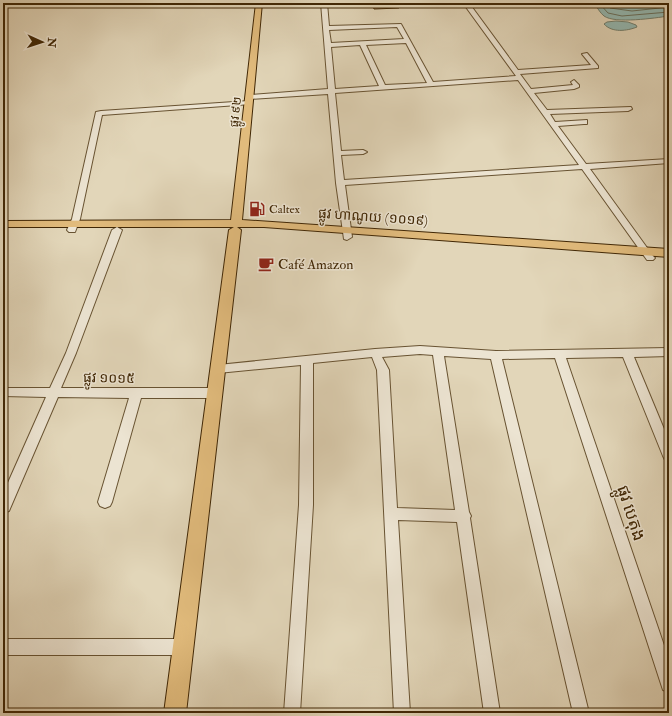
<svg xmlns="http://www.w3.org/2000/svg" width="672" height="716" viewBox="0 0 672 716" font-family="'IM FELL Double Pica','Noto Sans Khmer',serif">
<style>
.water{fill:#95b9b2;stroke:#737f6d}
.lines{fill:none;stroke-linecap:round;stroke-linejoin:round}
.shore{stroke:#6a705c;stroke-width:1}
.minor-casing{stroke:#685332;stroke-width:2}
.major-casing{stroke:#402705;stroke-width:2}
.minor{fill:#ece4d2;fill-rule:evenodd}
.major{fill:#e1bb7c;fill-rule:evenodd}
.wall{fill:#bc9677;stroke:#402705}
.labels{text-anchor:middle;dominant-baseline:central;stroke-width:3;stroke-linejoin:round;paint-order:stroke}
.far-street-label{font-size:12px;fill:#402705;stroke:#ece4d2}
.far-poi-label{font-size:12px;fill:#402705;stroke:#ece4d2;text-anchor:start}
.street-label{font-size:14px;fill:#402705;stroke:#ece4d2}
.poi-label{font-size:14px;fill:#402705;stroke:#ece4d2;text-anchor:start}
.near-street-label{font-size:17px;fill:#402705;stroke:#ece4d2}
</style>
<rect width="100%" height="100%" fill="#e2d6b9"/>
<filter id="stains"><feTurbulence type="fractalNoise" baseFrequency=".005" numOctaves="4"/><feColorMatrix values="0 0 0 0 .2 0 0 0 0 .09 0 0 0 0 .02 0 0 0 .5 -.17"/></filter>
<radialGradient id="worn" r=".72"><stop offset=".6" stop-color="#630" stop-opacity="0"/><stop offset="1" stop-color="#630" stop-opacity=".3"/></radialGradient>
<path class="water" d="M594 3H669V16C655 18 615 24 604 16 600 13 597 7 594 3Z
M616 21 628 22 636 25 637 27C627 31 612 33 604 24L607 22Z"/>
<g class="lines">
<path class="shore" d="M599 3 608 13 622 16 669 12
M606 3 610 8 632 11 669 7"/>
<defs>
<path id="minor" d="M321 3H327L329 26 401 24 433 82 516 76 463 3H469L518 70 591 65 582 54 587 53 598 66V68L520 74 531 89 573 85 571 82 574 80 579 85V87L574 89 534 93 547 110 631 107 632 109 628 111 550 114 555 122 587 120V124H584L558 126 586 164 669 159V163L590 169 653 256 655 258 653 260H647L582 169 345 185 352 237 347 240 344 239 336 183 328 94 250 99 247 97 250 95 328 89ZM397 27 404 39 331 43 329 30ZM406 43 427 83 385 85 366 45ZM360 45 379 86 335 89 331 47ZM518 80 579 165 344 180 341 155 363 154 367 152 363 150 341 151 335 93Z
M249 101 251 102V104L102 115 80 219 75 232H69L67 230 72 219 96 112 101 111Z
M117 227 122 230 76 353 61 388H215L219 390 221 393 219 396 215 398H141L112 502 110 506 105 508 100 506 98 502 129 398 58 397 9 511 3 513V494L46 397 3 396V388H50L66 353 112 230Z
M420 346 496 351 669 348V356L634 357 669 441V461L665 460 663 456 623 357 566 358 669 660V692L663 690 661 684 555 358 502 359 589 713H573L491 359 444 356 469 512 471 516 470 518 500 713H484L457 522 398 520 410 713H394L377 370 372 357 313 363V505L300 713H284L299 505 301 365 218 373 214 372 212 369 214 366 218 365 375 349ZM420 354 433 355 455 510 397 508 389 370 382 357Z
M3 639H183L188 642 191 647 188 652 183 655H3Z"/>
<path id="major" d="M256 3H262L242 220 669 249V257L264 227H237L241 230 186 713H164L229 230 234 227H3V221L231 220Z"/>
</defs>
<use href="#minor" class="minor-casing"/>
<use href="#major" class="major-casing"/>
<use href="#minor" class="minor"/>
<use href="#major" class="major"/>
</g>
<path class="wall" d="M372 3H399V8L374 9Z"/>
<defs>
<symbol id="fuel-bare" viewBox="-9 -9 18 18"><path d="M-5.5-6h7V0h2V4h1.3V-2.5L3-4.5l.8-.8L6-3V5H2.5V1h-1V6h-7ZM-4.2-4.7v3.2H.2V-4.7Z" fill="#8f2418" stroke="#ece4d2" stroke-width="2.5" paint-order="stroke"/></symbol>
<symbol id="cafe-bare" viewBox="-9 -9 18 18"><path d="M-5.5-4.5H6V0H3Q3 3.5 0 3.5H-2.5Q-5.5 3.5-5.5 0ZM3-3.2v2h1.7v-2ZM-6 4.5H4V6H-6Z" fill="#8f2418" stroke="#ece4d2" stroke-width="2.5" paint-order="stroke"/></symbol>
</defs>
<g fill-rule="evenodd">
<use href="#fuel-bare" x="246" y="198" width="22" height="22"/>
<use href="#cafe-bare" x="255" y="253" width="22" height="22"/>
</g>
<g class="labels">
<g class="far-street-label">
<text transform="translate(236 112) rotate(-84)">ផ្លូវ ៩២</text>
</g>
<g class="far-poi-label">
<text x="269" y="209">Caltex</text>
</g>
<g class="street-label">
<text transform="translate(373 217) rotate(4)">ផ្លូវ ហាណូយ (១០១៩)</text>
<text transform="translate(109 378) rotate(1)">ផ្លូវ ១០១៥</text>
</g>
<g class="poi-label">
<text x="278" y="264">Café Amazon</text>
</g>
<g class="near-street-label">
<text transform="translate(631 513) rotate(72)">ផ្លូវ បេតុង</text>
</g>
</g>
<rect width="672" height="716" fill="none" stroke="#e2d6b9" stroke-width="16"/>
<rect x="4" y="4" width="664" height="708" fill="none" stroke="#402705" stroke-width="2"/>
<rect x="8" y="8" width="656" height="700" fill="none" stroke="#402705"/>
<g transform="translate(42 42) rotate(93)" stroke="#ece4d2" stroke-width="3" paint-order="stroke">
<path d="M0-3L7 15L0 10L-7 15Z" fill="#402705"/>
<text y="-6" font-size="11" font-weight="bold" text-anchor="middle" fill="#402705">N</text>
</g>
<rect width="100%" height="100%" filter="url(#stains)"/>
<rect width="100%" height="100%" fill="url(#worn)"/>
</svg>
